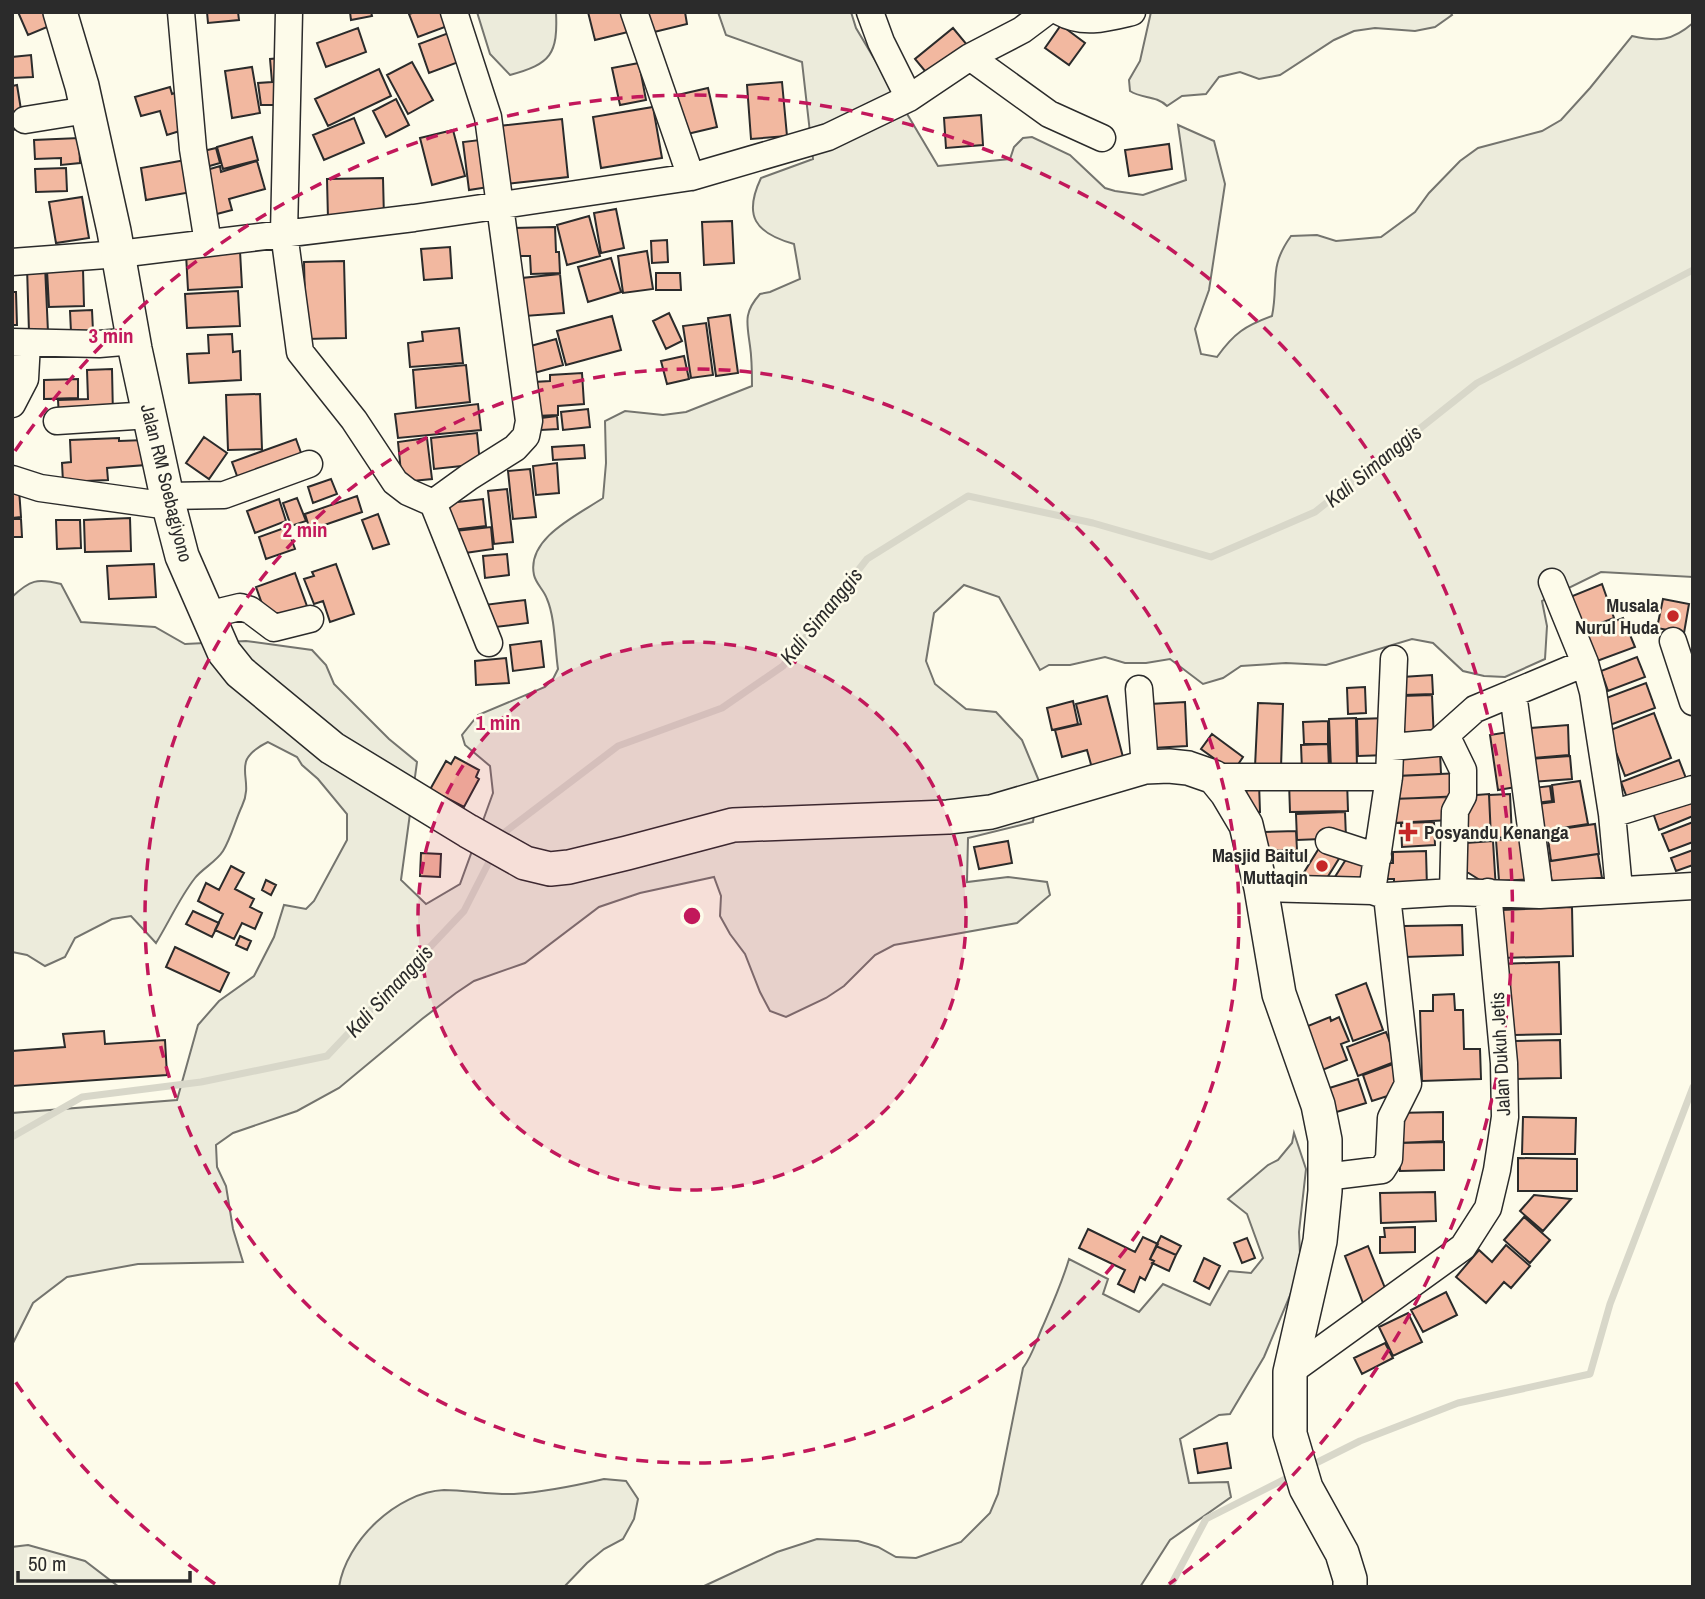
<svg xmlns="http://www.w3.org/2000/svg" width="1705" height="1599" viewBox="0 0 1705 1599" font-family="'Archivo Narrow',sans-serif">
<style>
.green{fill:#ecebdb;stroke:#74746e;stroke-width:2}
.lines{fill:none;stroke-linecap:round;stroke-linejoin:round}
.stream{stroke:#d8d7c9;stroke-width:7}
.building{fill:#f2b8a0;stroke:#2b2b2b;stroke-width:2}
.minor-casing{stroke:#2b2b2b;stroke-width:29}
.major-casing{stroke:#2b2b2b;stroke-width:36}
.minor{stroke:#fdfbea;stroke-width:26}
.major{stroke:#fdfbea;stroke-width:33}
.ring{fill:none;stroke:#c2185b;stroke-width:3.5;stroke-dasharray:12 9}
.poi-dot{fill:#c62828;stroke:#fdfbea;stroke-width:2.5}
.labels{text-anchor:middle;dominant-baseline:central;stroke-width:5;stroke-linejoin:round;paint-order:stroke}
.street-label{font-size:19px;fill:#2b2b2b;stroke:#fdfbea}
.poi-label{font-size:19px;font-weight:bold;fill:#2b2b2b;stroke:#fdfbea;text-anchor:end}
.water-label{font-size:21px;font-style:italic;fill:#2b2b2b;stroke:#fdfbea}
.centre{fill:#c2185b;stroke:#fdfbea;stroke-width:3.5}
.ring-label{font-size:21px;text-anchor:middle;font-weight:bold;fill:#c2185b;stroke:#fdfbea;stroke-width:5;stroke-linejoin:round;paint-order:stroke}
</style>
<rect width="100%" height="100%" fill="#fdfbea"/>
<path class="green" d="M477 12H556C558 54 551 64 510 75L490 54Z
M718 12H851L856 28 938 166 1010 159 1014 147 1023 138 1032 137 1070 155 1105 188 1115 191 1143 195 1186 180 1178 125 1214 141 1225 184 1209 290 1195 329 1201 354 1217 357C1234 333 1245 326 1272 316 1279 281 1268 268 1291 236L1317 235 1336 241 1381 237 1415 212 1429 193 1460 161 1478 148 1542 131 1561 120 1590 88 1632 36C1659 42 1672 41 1693 23V577L1601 572 1542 601 1547 626 1545 659 1505 677 1484 676 1463 671 1433 643 1412 639 1326 665 1286 663 1241 666 1223 678 1203 684 1170 659 1146 663H1125L1105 657 1070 665H1049L1040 670 999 597 964 585 934 613 926 661 935 684 966 709 996 712 1022 740 1039 781 1033 822 968 838 967 882 1008 877 1047 882 1050 895 1017 923 894 945 875 955 844 986 826 998 786 1017 770 1011 760 992 745 954 730 934 720 916 721 896 714 877 640 893 599 907 525 963 474 981 456 993 422 1019 339 1088 297 1111 233 1133 216 1145 217 1167 226 1186 233 1229 243 1262 138 1264 67 1277 33 1303 12 1345V1113L177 1100 198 1025 219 1001 254 976 274 937 284 905 306 909 314 901 347 840V814L318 779 302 765 297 757 268 742C227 762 256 777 242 806 235 821 231 838 223 851 216 862 203 868 195 878 180 897 169 922 156 943L131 916 112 919 75 938 65 957 45 966 27 955 12 952V597C30 580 37 578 61 584L81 622 155 627 185 644 246 641 312 650 326 665 334 684 389 739 417 762 401 880 426 904 460 884 493 793 490 766 465 745 462 735 478 715 545 687 553 679 558 669C555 649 555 617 547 599 544 590 536 584 534 575 526 538 578 515 603 498L606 463 605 421 625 411 663 415 686 412 752 386C752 373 752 359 750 346 747 323 743 313 760 294L770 292 800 279 794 244C755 233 743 216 761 178L813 159 802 62 726 35Z
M1151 12H1450L1452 15 1435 27 1415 31 1375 28 1354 31 1334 40 1280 75 1259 79 1240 72 1219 77 1206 94 1182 96 1167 106C1156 95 1142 99 1130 91L1129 80 1140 61Z
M1294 1133 1306 1169 1299 1232 1300 1254 1294 1286 1264 1357 1230 1414 1219 1415 1180 1439 1189 1483 1228 1482 1231 1497 1170 1540 1140 1587H702L777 1552 817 1539 858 1541 878 1547 896 1557 916 1558 961 1542 990 1513 998 1494 1023 1368C1033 1354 1035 1344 1042 1328 1052 1305 1062 1283 1069 1259L1108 1279 1103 1294 1139 1312 1163 1284 1210 1305 1229 1271 1251 1273 1263 1258 1247 1214 1228 1199 1268 1165 1278 1160 1292 1143Z
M604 1479 626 1481 638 1499 634 1519 623 1539 604 1549 587 1563 564 1587H339C346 1541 397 1492 444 1490 467 1490 490 1495 514 1494 545 1492 574 1486 604 1479Z
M28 1545 85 1561 119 1587H12V1547Z"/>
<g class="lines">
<path class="stream" d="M501 839 505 832 618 746 722 708 783 666 867 559 968 496 1093 523 1211 557 1315 512 1477 383 1693 270
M12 1137 82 1097 201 1082 327 1056 464 911 492 856
M1310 1466 1360 1441 1458 1403 1590 1374 1610 1304 1693 1087
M1170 1587 1206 1519 1293 1475"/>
</g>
<path class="building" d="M18 12H46L52 25 28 35Z
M207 12H238L239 20 208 23Z
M350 12H371L372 16 351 20Z
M415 12H448L453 24 418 37 409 14Z
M588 12H623L628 32 595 40Z
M646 12H685L687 24 650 33Z
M1061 25 1085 43 1069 65 1045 48Z
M358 28 366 52 326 67 317 43Z
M953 28 968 46 930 77 915 59Z
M454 31 464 60 429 73 419 44Z
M31 55 33 77 12 78V57Z
M281 58 284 105H261L258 83 272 82 270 59Z
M412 62 433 100 408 114 387 75Z
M639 63 646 100 620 105 612 68Z
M252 67 260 113 232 118 225 71Z
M379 69 391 96 328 126 315 99Z
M782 82 787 136 751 139 747 85Z
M17 85 24 128 12 130V86Z
M170 87 172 94 175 93 186 129 167 135 160 111 141 116 135 97Z
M708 88 717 127 683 135 673 96Z
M396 99 409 125 386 137 373 111Z
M653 107 662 158 601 168 593 117Z
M981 115 983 145 946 148 944 118Z
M354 118 364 143 324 160 313 135Z
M562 119 568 177 505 184 499 126Z
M453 130 465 176 432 185 420 138Z
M252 137 258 160 223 169 217 147Z
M79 138 80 163 61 165V158L35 159 34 140Z
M488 139 495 186 469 190 463 142Z
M1169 144 1172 169 1129 176 1125 150Z
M216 148 220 163 199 169 195 153Z
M191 159 197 191 146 200 141 168Z
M257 161 265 189 229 199 232 210 213 215 200 172 220 166 221 172Z
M66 168 67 191 36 192 35 169Z
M383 178 384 218 328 219 327 179Z
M82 197 89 238 56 243 49 202Z
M616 209 624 248 601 253 594 213Z
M589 216 600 256 567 265 557 225Z
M732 221 734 263 704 265 702 222Z
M555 227 556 252H559L560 273 531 274 530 256H514L513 228Z
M667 240 668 262 652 263 651 241Z
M450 247 452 278 424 280 421 249Z
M240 251 242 287 188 290 186 254Z
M647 251 653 289 623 293 618 256Z
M611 258 621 292 588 302 578 267Z
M344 261 346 338 306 339 304 262Z
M45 266 48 332H29L27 267Z
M83 269 84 306 49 307 47 270Z
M656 273H680L681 290H656Z
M560 274 564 313 525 316 522 278Z
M238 291 240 326 187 328 185 294Z
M12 292H16L17 325H12Z
M92 310 93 331 71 332 70 311Z
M669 313 682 341 666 349 653 321Z
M730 315 738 373 716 376 708 318Z
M612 316 621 350 566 365 557 331Z
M706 323 713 375 691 378 683 326Z
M459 328 463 363 410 367 408 343 423 341 422 332Z
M232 334 233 352 240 351 241 380 189 383 187 354 209 353 208 335Z
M556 339 563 365 534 373 527 347Z
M684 356 689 379 667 384 661 361Z
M466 365 470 402 416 408 413 370Z
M112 369 113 416 59 417 58 400 88 399 87 370Z
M582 373 584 404 558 406V415L536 416 534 382 550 381V375Z
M78 379V398L44 399V380Z
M260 394 262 449 228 450 226 395Z
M478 404 481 430 398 438 395 414Z
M588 409 590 427 563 430 561 412Z
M557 416 558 429 541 430V418Z
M477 433 480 464 434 469 431 438Z
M204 437 227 453 209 479 186 463Z
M119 438V441L145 440 146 465 107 468 108 480 63 482 62 463 71 462 70 440Z
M427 438 432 479 402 482 398 442Z
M296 439 305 464 241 487 232 462Z
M584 445 585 458 553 460 552 447Z
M557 463 559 493 536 495 533 466Z
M530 469 536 517 513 519 508 471Z
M331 479 337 494 313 503 308 487Z
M19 489 21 517 12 518V490Z
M507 489 513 542 494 544 488 491Z
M357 496 362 512 310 530 305 514Z
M297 498 306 521 291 526 283 503Z
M279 499 286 521 255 533 247 511Z
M483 499 486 526 452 530 449 503Z
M378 514 389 544 373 549 362 520Z
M130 518 131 551 85 552 84 520Z
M12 519H21L22 537H12Z
M56 520H80L81 548 57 549Z
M287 527 295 549 266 559 259 537Z
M491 527 493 549 458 554 455 531Z
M507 554 509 575 485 578 483 556Z
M154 564 156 597 109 599 107 566Z
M336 564 354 614 330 622 323 601 314 604 304 579 314 576 312 572Z
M295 573 308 609 269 623 256 587Z
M1602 584 1614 618 1583 630 1570 597Z
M1663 599 1689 604 1684 633 1657 628Z
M525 600 528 623 487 628 484 605Z
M1623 618 1635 647 1597 661 1586 632Z
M541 641 544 667 513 671 510 645Z
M1637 657 1645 677 1608 691 1601 671Z
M506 658 509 683 476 685 475 661Z
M1432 675 1433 694 1403 695 1402 677Z
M1646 683 1655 708 1610 725 1601 700Z
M1365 687 1366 713 1348 714 1347 688Z
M1432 695 1434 741 1403 742 1401 696Z
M1107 696 1124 761 1092 768 1087 750 1062 757 1055 730 1081 724 1076 704Z
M1073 701 1078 724 1052 730 1047 708Z
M1185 702 1187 746 1152 748 1150 704Z
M1258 703 1283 704 1281 768 1255 767Z
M1654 713 1671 758 1625 776 1608 731Z
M1356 718 1357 768 1331 769 1329 719Z
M1387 718 1388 755 1358 756 1357 719Z
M1328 721V744H1304L1303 722Z
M1568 725 1569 755 1533 758 1531 728Z
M1515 731 1522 786 1498 790 1490 735Z
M1212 734 1243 757 1233 772 1201 749Z
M1328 744 1329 769 1302 770 1301 745Z
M1440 752 1441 774 1398 776 1397 754Z
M1570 756 1572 779 1531 782 1529 759Z
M455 757 479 770 476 777 479 779 464 807 443 796 439 802 427 795 446 761 451 764Z
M1679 760 1687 781 1629 803 1621 782Z
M1461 773 1462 796 1397 799 1396 776Z
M1347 780 1348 811 1290 812 1289 782Z
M1580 781 1588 824 1542 831 1538 804 1554 802 1552 785Z
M1246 783H1259L1260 812 1247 813Z
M1550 786 1552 801 1535 803 1533 788Z
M1489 794 1491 838 1466 839 1464 796Z
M1510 794 1512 837 1491 838 1489 795Z
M1448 797 1450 820 1393 823 1392 799Z
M1693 800V816L1659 830 1652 810Z
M1345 812 1346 838 1297 840 1296 814Z
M1434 822 1435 845 1402 847 1401 823Z
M1693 822V842L1669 851 1662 834Z
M1595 824 1599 854 1551 861 1547 831Z
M1296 831 1297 850 1264 851 1263 832Z
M1530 839 1533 879 1499 881 1496 840Z
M1008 841 1012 863 979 869 974 847Z
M1493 841 1496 890 1467 872 1466 843Z
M1321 845 1340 857 1322 886 1303 874Z
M1693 850V865L1676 871 1671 858Z
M1426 851 1427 888H1394V879H1385V863H1393V852Z
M421 853 441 854 440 877 420 876Z
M1350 853 1369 865 1355 887 1328 888Z
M1598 854 1602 878 1552 885 1549 861Z
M231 866 244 873 235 889 254 899 250 907 262 913 255 929 242 923 234 939 215 930 223 914 198 901 206 883 219 890Z
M266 880 276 885 271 895 262 890Z
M1572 907 1573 956 1502 958 1501 910Z
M193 911 219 923 212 937 186 924Z
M1462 925 1463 955 1405 957 1404 926Z
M240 936 251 941 247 950 236 945Z
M175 947 229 973 220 992 166 967Z
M1559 962 1561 1034 1513 1035 1498 964Z
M1366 983 1383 1030 1353 1041 1336 995Z
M1454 994 1455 1010H1463L1464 1049H1480L1481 1079 1422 1081 1420 1011H1433V995Z
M1330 1017 1331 1021 1339 1017 1349 1041 1341 1044 1347 1060 1315 1073 1298 1030Z
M104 1031 105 1044 165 1040 167 1075 12 1086V1051L65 1047 63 1034Z
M1386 1032 1397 1061 1358 1076 1347 1047Z
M1560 1040 1561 1078 1515 1079 1514 1041Z
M1393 1064 1403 1091 1372 1101 1363 1075Z
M1358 1079 1366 1103 1330 1114 1323 1090Z
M1443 1112V1141L1397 1143 1396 1113Z
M1523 1117 1576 1118 1575 1154H1522Z
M1444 1142V1170L1400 1171 1399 1143Z
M1518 1158 1577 1159V1191H1518Z
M1435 1192 1436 1221 1381 1223 1380 1193Z
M1534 1195 1571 1199 1543 1231 1520 1211Z
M1524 1217 1550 1240 1530 1263 1504 1240Z
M1415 1227V1252L1380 1253V1237H1385L1384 1228Z
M1088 1229 1135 1252 1143 1237 1158 1244 1150 1259 1154 1261 1145 1280 1140 1277 1134 1292 1118 1284 1125 1270 1079 1248Z
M1161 1236 1181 1246 1176 1255 1156 1246Z
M1247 1238 1255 1258 1242 1263 1234 1243Z
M1506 1245 1530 1266 1511 1288 1504 1282 1486 1303 1456 1277 1479 1250 1492 1262Z
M1156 1246 1176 1255 1169 1271 1152 1263 1154 1261 1150 1259Z
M1368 1246 1387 1293 1363 1303 1345 1256Z
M1204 1258 1220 1266 1209 1289 1194 1281Z
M1446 1292 1457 1315 1423 1332 1411 1310Z
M1408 1313 1422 1342 1393 1356 1379 1327Z
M1385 1343 1393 1358 1362 1374 1354 1358Z
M1227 1443 1231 1468 1198 1473 1194 1449Z"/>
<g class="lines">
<defs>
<path id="minor" d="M181 12 193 149 208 243
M289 12 284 233 300 352 354 420 395 482 408 492 433 503 489 643
M634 12 691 177
M870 12 881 42 909 98
M1060 12C1083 25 1107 18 1132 12
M970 57 1049 114 1102 138
M25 120 87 110
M12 262 119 254 414 218 691 177 828 137 909 98 970 57 1022 30 1046 12
M12 342 99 344 135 341
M12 404 25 379 27 343
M57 421 150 415
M12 479 40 488 169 506
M167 496 224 495 309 464
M433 503 469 477 515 448 526 436 529 421 488 117 454 12
M1552 582 1585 663 1593 692 1612 814 1619 889
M207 615 240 607 250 610 274 628 310 619
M1673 641 1693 702
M1139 689 1145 767
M1513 693 1540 895
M1446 735 1463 770V796L1455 811 1453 892
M1391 747 1437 743 1475 709 1585 663
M1214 777H1389
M1612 814 1693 789
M1329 841 1378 857
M1261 888 1372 891 1387 896 1453 892 1540 895 1693 886
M1372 891 1389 777 1394 659
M1325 1177 1382 1170 1389 1159 1391 1118 1408 1084 1387 896
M1290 1372 1463 1247 1488 1208 1497 1170 1505 1117 1504 1063 1488 892"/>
<path id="major" d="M60 12 82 86 114 231 135 349 169 506 182 556 224 652 240 672 332 748 468 831 525 863 550 869 569 867 627 853 733 825 948 817 991 812 1145 767 1169 766 1188 768 1214 777 1227 793 1246 825 1261 888 1279 994 1318 1105 1325 1140V1191L1320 1241 1290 1372V1434L1306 1488 1342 1553 1350 1579V1587"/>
</defs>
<use href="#minor" class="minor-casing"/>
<use href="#major" class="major-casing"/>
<use href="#minor" class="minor"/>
<use href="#major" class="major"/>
</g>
<circle cx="692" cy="916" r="274" fill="#c2185b" fill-opacity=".12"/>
<g class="ring">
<circle cx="692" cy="916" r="274"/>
<circle cx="692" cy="916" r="547"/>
<path d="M215 1584A821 821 0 0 1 15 1381M15 451A821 821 0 1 1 1169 1584"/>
</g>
<g class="poi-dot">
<circle cx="1673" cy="616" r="7"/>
<path d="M1404.5 821.5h7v7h7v7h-7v7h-7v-7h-7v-7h7z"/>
<circle cx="1322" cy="866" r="7"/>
</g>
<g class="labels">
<g class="street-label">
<text transform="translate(167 483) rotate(76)">Jalan RM Soebagiyono</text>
<text transform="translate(1500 1054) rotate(-93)">Jalan Dukuh Jetis</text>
</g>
<g class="poi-label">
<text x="1659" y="605">Musala<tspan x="1659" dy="22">Nurul Huda</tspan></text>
<text x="1424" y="832" text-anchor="start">Posyandu Kenanga</text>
<text x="1308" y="855">Masjid Baitul<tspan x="1308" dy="22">Muttaqin</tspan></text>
</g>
<g class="water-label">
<text transform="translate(1373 466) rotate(-39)">Kali Simanggis</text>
<text transform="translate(821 616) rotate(-51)">Kali Simanggis</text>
<text transform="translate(389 991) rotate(-47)">Kali Simanggis</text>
</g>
</g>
<circle cx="692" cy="916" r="10" class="centre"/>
<g class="ring-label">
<text x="111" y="343">3 min</text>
<text x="305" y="537">2 min</text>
<text x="498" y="730">1 min</text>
</g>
<rect width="1705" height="1599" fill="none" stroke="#2b2b2b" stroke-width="28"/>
<path d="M18 1571v10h172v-10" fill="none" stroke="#2b2b2b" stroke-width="3.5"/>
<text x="28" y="1571" font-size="21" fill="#2b2b2b" stroke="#fdfbea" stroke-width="5" paint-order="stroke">50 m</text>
</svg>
